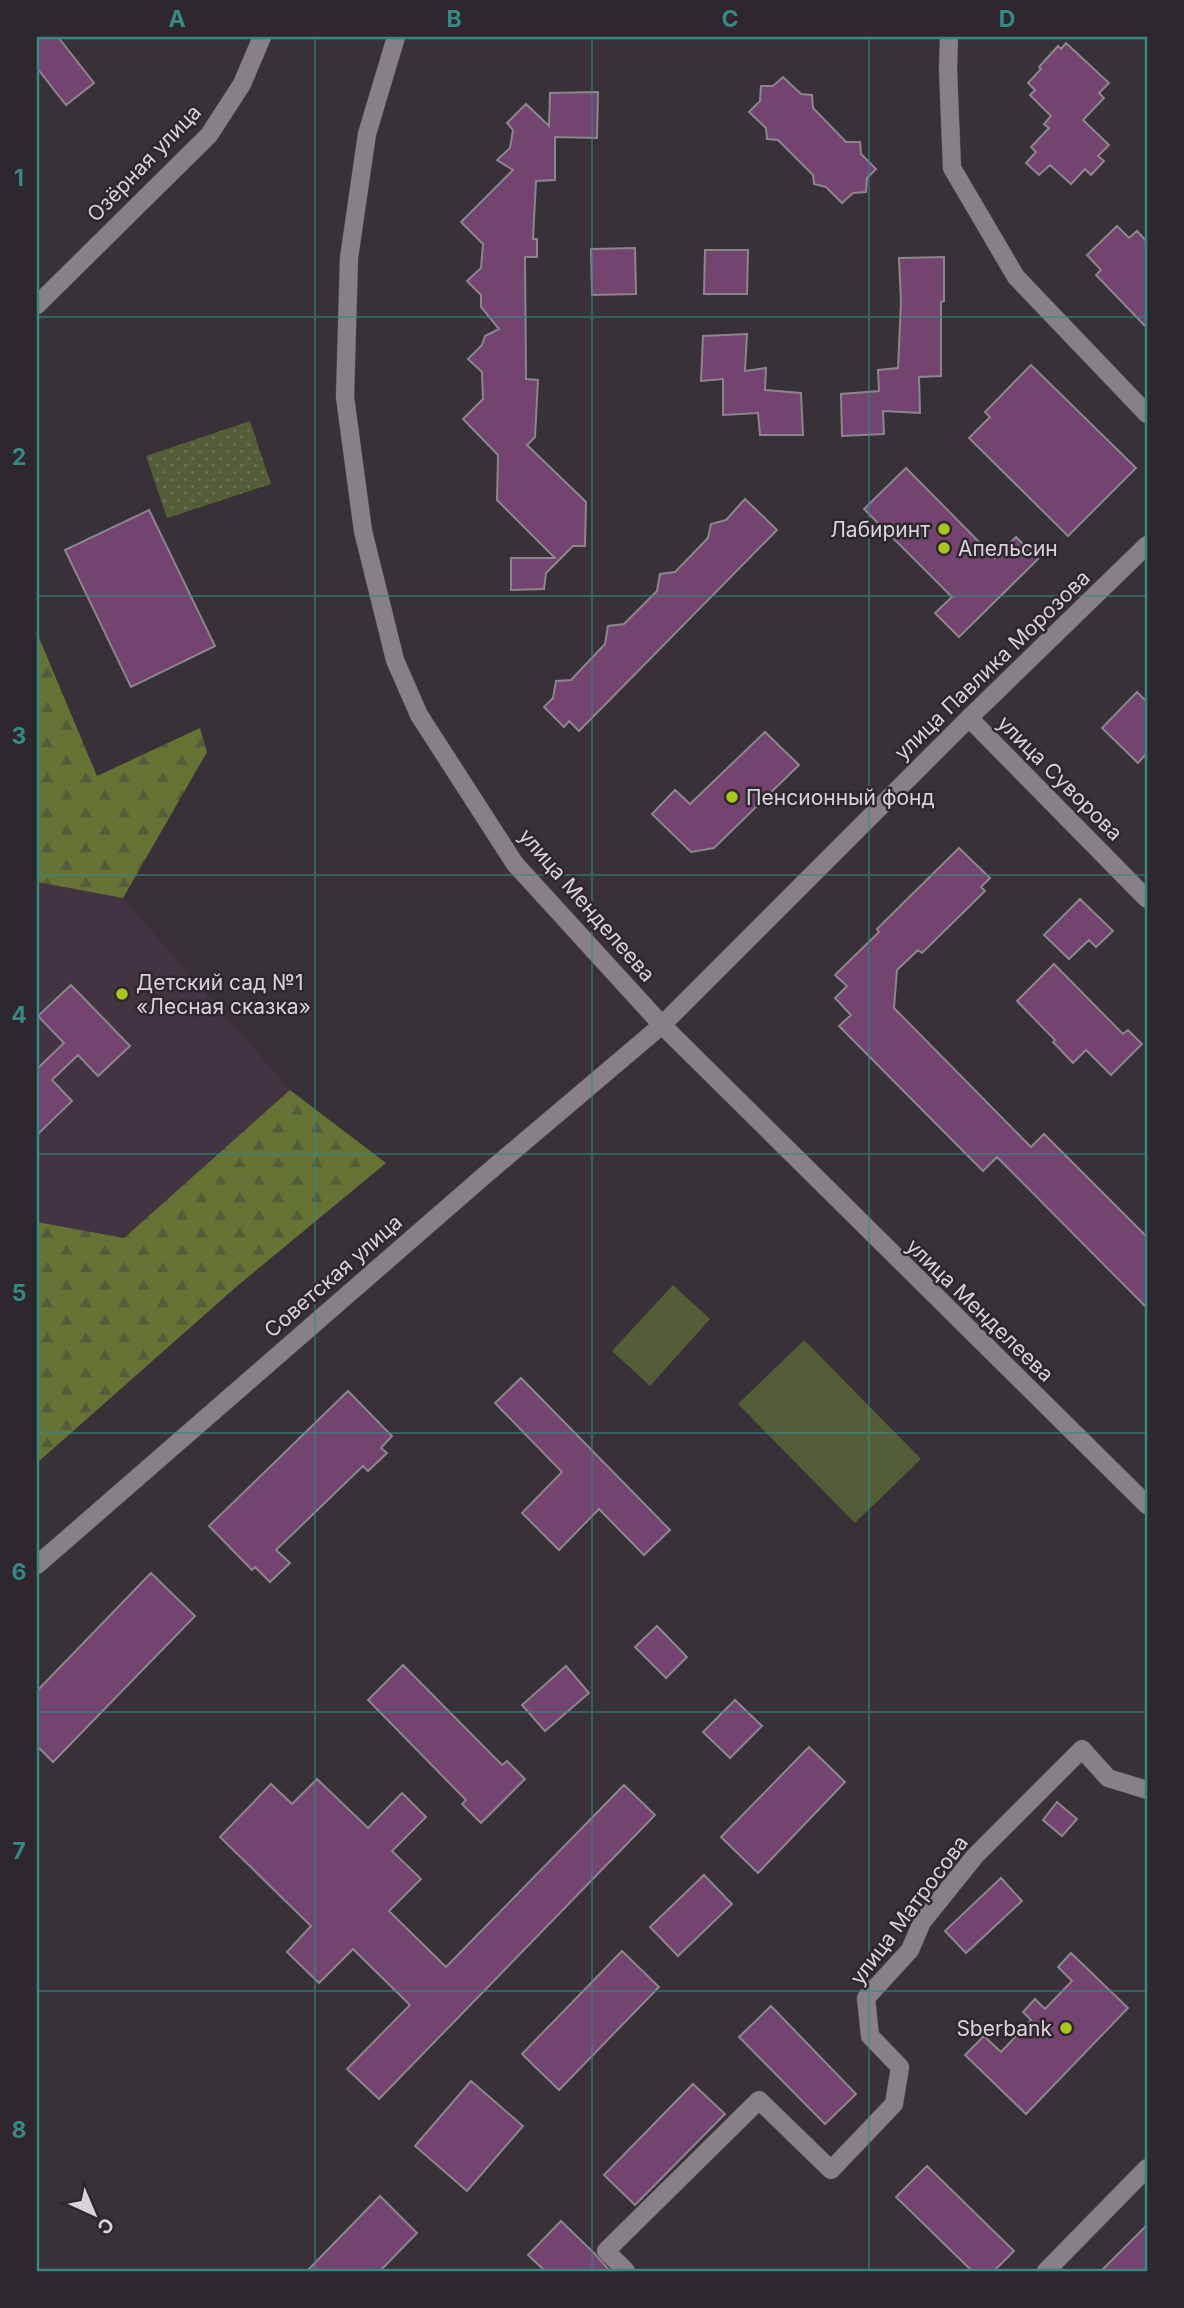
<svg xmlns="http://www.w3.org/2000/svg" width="1184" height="2308" viewBox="0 0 1184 2308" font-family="Inter,sans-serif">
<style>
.built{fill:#423541}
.forest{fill:url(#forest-firs)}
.park{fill:url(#park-dots)}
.pitch{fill:#535d38}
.building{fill:#734470;stroke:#8d858c;stroke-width:2}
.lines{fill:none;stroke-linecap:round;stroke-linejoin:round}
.minor-casing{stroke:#565056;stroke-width:19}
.tertiary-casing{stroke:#565056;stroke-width:19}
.secondary-casing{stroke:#565056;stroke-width:19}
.minor{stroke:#888087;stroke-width:18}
.tertiary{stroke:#888087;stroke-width:18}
.secondary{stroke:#888087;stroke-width:18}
.grid{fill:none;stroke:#378983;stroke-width:2;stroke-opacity:0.55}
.poi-dot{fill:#a9c71a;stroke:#2e272d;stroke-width:2.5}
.labels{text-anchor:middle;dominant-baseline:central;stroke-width:5;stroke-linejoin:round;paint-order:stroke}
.street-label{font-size:21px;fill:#d8d3d7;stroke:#2e272d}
.poi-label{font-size:21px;fill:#d8d3d7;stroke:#2e272d;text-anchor:start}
.neatline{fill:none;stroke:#378983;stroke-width:2.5}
.grid-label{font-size:23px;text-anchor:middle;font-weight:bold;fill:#378983}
</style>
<defs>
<pattern id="forest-firs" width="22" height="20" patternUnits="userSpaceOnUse" patternTransform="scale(1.75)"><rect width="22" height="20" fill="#657334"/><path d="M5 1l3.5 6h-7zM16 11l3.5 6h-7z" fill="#555c39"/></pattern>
<pattern id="park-dots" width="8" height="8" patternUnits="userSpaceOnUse" patternTransform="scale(1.75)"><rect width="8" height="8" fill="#535d38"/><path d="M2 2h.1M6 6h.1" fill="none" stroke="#6b7354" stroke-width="1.8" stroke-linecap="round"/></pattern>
</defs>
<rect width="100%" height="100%" fill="#383137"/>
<path class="built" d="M37 882 123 898 290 1090 124 1238 37 1222Z"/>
<path class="forest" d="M37 633 97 776 200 728 207 752 123 898 37 882Z
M290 1090 386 1163 236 1287 37 1463V1222L124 1238Z"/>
<path class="park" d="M250 421 271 484 167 518 146 456Z"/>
<path class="pitch" d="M673 1285 710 1319 650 1386 612 1351Z
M804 1340 921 1459 855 1523 738 1404Z"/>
<path class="building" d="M37 37H58L94 83 66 105 37 68Z
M1066 43 1109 83 1099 93 1104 98 1083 120 1109 145 1098 156 1104 161 1091 175 1085 169 1071 184 1050 165 1039 175 1026 163 1036 152 1031 147 1049 128 1044 124 1051 116 1030 95 1035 90 1028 83 1041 69 1039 67 1058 46 1061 49Z
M783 77 801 94 812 95 813 108 846 142H860L861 154 876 169 867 178 866 192 853 193 842 203 826 187 814 184 813 175 778 140 767 139 766 128 749 112 760 101 761 86H773Z
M598 92 597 138 555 137V180L536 181 533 239H537V257H525L526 379 538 380 535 437 527 445 586 502 585 546H573L546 573 544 589 511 590V558H555L497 500 498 455 463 419 483 399 482 372 468 359 482 345 485 336 499 329 481 307V295L467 281 481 268 483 244 461 222 513 170 497 160 510 148 513 130 507 123 526 104 549 126 550 93Z
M1117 226 1129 238 1137 231 1147 242V328L1096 275 1101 270 1087 255Z
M635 248 636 294 592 295 591 249Z
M705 250H748L747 294H704Z
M944 257V301L941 302V376L919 377 920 413 883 411 884 434 842 436 841 394 879 391 878 370 898 368 901 302 899 258Z
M747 334 745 371 766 368 765 390 801 393 803 435H760L758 413 723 415V379L701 381 703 336Z
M1031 365 1136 468 1068 536 969 438 990 417 985 412Z
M906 468 995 558 1016 537 1038 559 959 637 935 613 952 597 864 509Z
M745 499 777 530 579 731 569 721 564 727 544 707 553 698 556 681 571 680 605 644 608 626 624 624 657 591 660 574 675 572 708 538 711 524 726 520Z
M149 510 215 646 131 687 65 550Z
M1137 692 1147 702V753L1138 763 1102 728Z
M765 732 799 765 714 848 691 852 652 814 675 790 690 804Z
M959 848 990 878 981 887 985 891 922 953 918 950 897 970 894 1008 1031 1147 1044 1134 1147 1237V1308L997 1157 983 1171 839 1026 851 1015 835 998 847 986 835 975 879 932 877 929Z
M1080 899 1113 931 1096 947 1089 940 1069 959 1044 935Z
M1054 964 1123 1034 1128 1030 1142 1044 1111 1075 1086 1050 1073 1063 1053 1042 1055 1040 1017 1001Z
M71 985 130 1046 98 1076 78 1055 52 1080 72 1101 37 1135V1065L39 1067 64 1043 38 1016Z
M521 1378 670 1530 644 1555 599 1509 559 1550 522 1513 562 1472 495 1403Z
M348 1391 392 1436 381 1448 387 1453 368 1471 363 1466 276 1550 290 1563 270 1582 255 1567 252 1570 209 1526Z
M151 1573 195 1616 53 1762 37 1746V1691Z
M657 1626 687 1657 666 1678 635 1647Z
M403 1665 502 1765 507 1761 525 1779 481 1823 462 1804 466 1800 368 1700Z
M566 1666 589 1693 545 1731 522 1705Z
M735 1700 762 1726 730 1758 703 1732Z
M809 1747 845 1782 758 1873 721 1837Z
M317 1779 368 1828 402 1793 426 1817 392 1851 421 1879 389 1911 446 1967 624 1785 655 1815 379 2099 347 2069 410 2005 353 1949 319 1983 287 1952 311 1926 220 1837 271 1784 292 1804Z
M1057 1802 1077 1819 1062 1836 1043 1820Z
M704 1875 732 1904 678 1956 650 1927Z
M1001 1878 1022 1901 966 1953 945 1931Z
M622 1951 659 1987 559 2090 522 2054Z
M1071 1953 1128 2008 1026 2114 965 2055 984 2036 1001 2052 1031 2020 1023 2012 1035 1999 1045 2009 1072 1981 1058 1967Z
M771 2006 856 2094 825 2124 739 2037Z
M471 2081 523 2126 467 2191 415 2146Z
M693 2084 725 2114 635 2205 604 2175Z
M927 2166 1014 2251 994 2271H972L896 2197Z
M380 2196 417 2233 380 2271H307Z
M561 2221 595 2254 610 2271H545L528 2255Z
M1147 2225V2271H1101Z"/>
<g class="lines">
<defs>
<path id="minor" d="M396 37 367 134 349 258 345 397 363 531 395 660 419 715 515 864 662 1025
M949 37 948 69 952 168 1016 277 1147 414
M37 305 209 135 242 84 262 37
M969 718 1147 899
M626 2271 606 2251 759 2100 831 2170 894 2104 900 2067 870 2036 866 1998 910 1950 922 1922 975 1856 1082 1749 1108 1778 1147 1790"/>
<path id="tertiary" d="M662 1025 1147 1505
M37 1565 485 1175 662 1025 969 718 1147 545"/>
<path id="secondary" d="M1046 2271 1147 2168"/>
</defs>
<use href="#minor" class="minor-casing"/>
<use href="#tertiary" class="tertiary-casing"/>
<use href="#secondary" class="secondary-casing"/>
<use href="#minor" class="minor"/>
<use href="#tertiary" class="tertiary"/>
<use href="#secondary" class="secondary"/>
</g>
<path class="grid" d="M315 37V2271M592 37V2271M869 37V2271M37 317H1147M37 596H1147M37 875H1147M37 1154H1147M37 1433H1147M37 1712H1147M37 1991H1147"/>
<g class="poi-dot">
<circle cx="944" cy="529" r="7"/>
<circle cx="944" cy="548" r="7"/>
<circle cx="732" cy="797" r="7"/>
<circle cx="122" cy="994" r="7"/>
<circle cx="1066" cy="2028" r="7"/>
</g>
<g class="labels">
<g class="street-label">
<text transform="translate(144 163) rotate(-46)">Озёрная улица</text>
<text transform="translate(992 665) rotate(-44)">улица Павлика Морозова</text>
<text transform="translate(1060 778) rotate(45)">улица Суворова</text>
<text transform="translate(587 905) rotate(49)">улица Менделеева</text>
<text transform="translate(333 1276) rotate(-41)">Советская улица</text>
<text transform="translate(980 1310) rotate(44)">улица Менделеева</text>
<text transform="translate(909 1910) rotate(-53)">улица Матросова</text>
</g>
<g class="poi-label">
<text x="930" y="529" text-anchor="end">Лабиринт</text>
<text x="958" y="548">Апельсин</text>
<text x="746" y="797">Пенсионный фонд</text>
<text x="136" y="982">Детский сад №1<tspan x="136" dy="24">«Лесная сказка»</tspan></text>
<text x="1052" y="2028" text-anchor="end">Sberbank</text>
</g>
</g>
<rect width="1184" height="2308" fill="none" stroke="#2e272d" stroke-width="77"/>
<g transform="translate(94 2214) rotate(136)" stroke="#2e272d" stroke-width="5" paint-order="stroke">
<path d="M0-5L12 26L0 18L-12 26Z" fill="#d8d3d7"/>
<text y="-10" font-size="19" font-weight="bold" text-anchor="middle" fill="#d8d3d7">С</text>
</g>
<rect x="38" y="38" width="1108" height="2232" class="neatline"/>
<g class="grid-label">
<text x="177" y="27">A</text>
<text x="454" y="27">B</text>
<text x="730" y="27">C</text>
<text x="1007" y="27">D</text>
<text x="19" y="186">1</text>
<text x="19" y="465">2</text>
<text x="19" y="744">3</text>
<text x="19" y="1023">4</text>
<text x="19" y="1301">5</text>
<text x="19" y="1580">6</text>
<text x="19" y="1859">7</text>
<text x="19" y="2138">8</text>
</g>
</svg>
